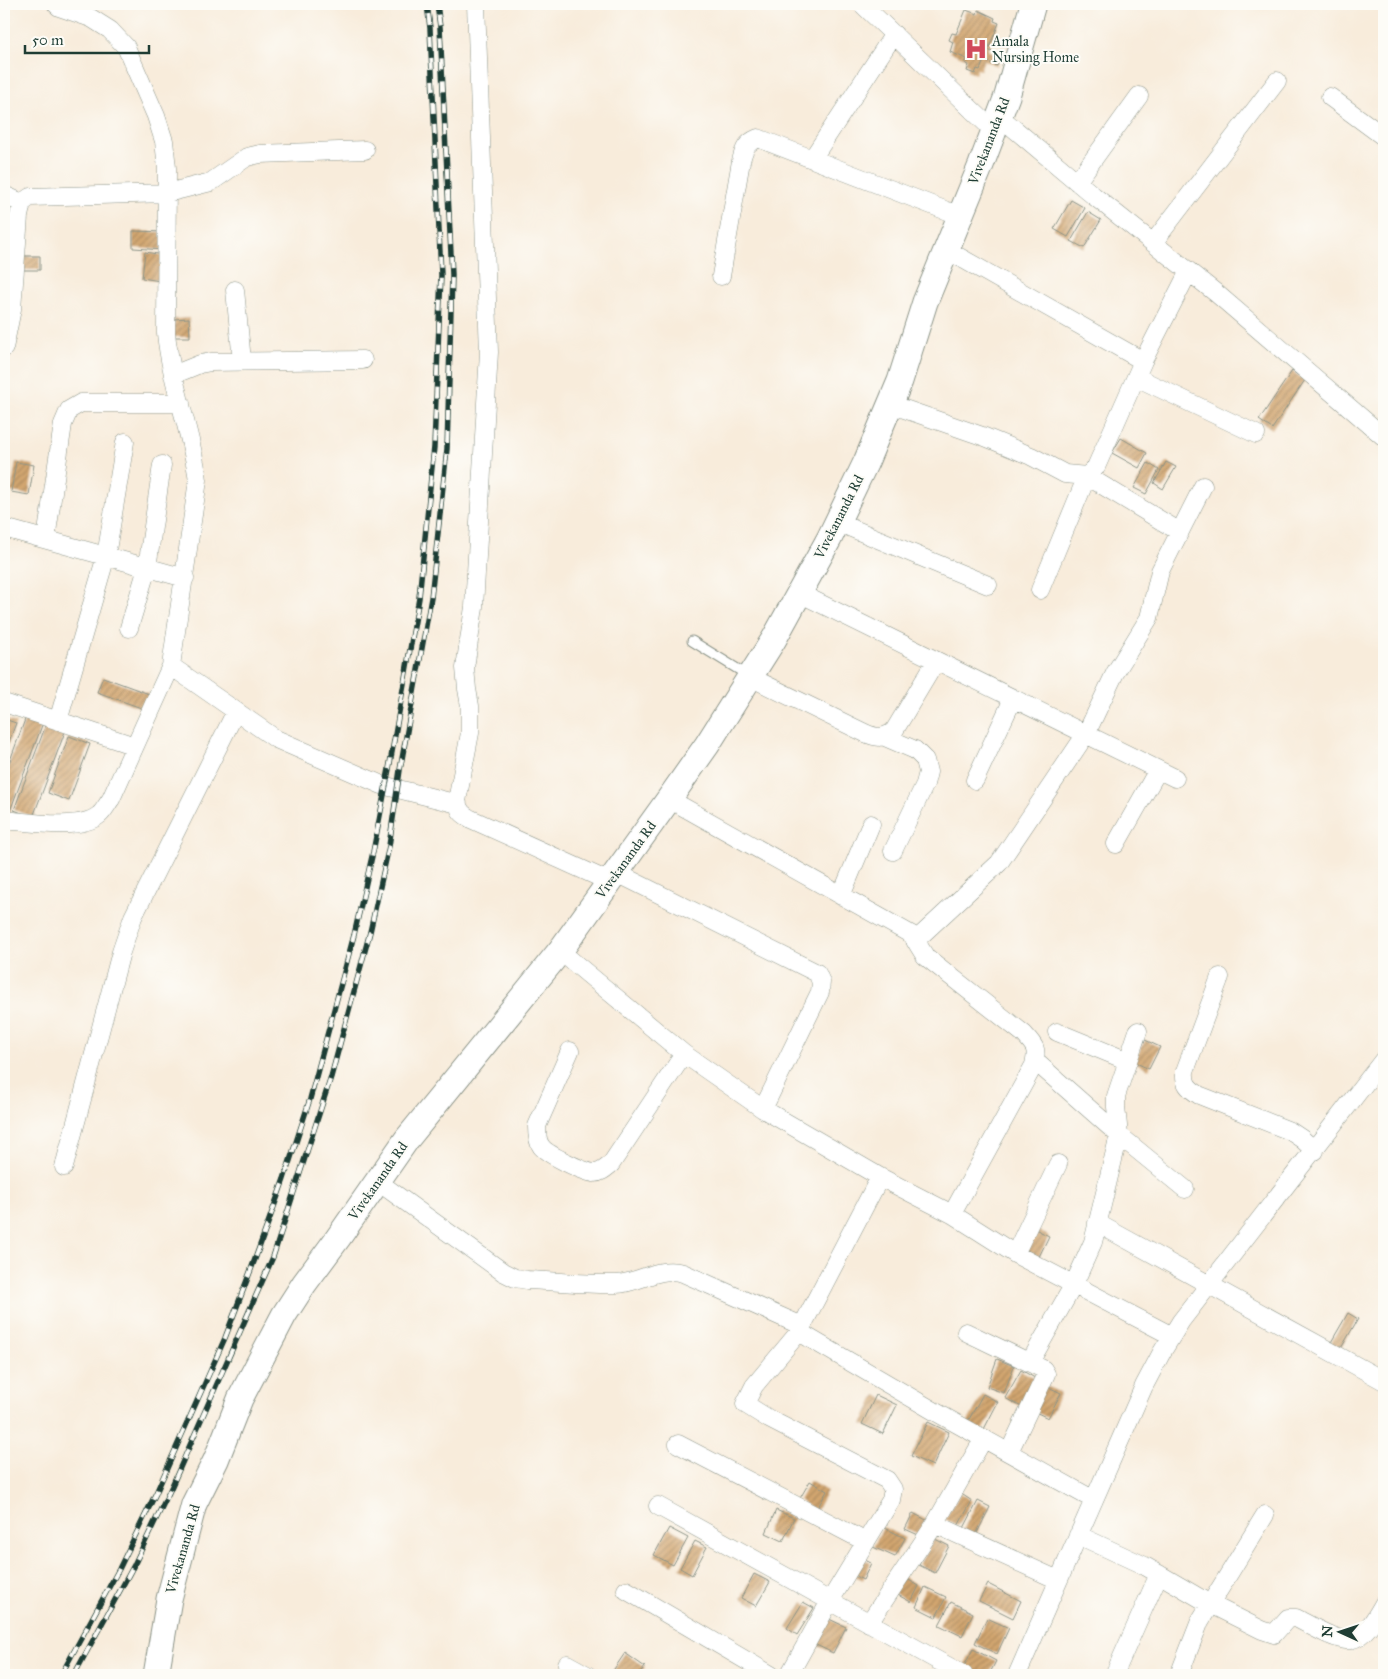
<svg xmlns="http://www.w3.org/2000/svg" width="1388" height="1679" viewBox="0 0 1388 1679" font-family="'IM FELL Great Primer',serif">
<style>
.building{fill:url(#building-hatch)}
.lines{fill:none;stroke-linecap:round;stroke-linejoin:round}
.lane-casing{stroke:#8c9488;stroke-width:11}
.street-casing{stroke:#8c9488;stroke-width:19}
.secondary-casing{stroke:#8c9488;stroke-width:27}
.lane{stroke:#fff;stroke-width:9}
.street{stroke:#fff;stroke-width:18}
.secondary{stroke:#fff;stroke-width:25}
.rail-casing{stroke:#1f3d34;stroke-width:5.5}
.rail{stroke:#fdfcf7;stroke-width:4;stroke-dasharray:11;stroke-linecap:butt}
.labels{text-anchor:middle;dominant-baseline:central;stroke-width:4;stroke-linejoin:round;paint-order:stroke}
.poi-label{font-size:14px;fill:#1f3d34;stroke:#fdfcf7;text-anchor:start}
.street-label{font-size:14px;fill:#1f3d34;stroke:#fdfcf7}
</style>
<defs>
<pattern id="building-hatch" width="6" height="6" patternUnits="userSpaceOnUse" patternTransform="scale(1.25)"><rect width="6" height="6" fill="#d2a670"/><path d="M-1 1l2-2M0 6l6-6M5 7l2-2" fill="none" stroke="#aa885d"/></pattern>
</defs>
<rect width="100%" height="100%" fill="#fdfcf7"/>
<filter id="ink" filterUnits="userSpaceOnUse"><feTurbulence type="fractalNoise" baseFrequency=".02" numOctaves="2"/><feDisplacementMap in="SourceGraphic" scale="10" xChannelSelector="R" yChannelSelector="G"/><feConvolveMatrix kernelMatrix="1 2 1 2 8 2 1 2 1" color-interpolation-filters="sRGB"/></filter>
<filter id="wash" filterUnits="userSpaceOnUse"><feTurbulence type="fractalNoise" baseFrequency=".0096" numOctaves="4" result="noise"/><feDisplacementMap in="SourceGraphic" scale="20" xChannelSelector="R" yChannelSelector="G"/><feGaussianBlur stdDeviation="1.12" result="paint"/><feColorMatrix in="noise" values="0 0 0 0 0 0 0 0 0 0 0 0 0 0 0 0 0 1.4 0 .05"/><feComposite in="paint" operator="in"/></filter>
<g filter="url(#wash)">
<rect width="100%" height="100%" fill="#f8ecdb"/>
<g id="blocks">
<path class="building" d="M966 10 977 14 978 10 995 18 994 21 999 23 988 50 1001 56 997 66 984 60 980 70 977 69 975 74 967 71 969 65 965 63 967 59 950 52 953 42 949 40 952 33 956 34Z
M1071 200 1085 208 1068 237 1054 229Z
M1088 212 1101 220 1084 248 1071 241Z
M133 231 164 232V250L133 248Z
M145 252 163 255 160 281 142 278Z
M21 256H40V270H21Z
M189 318 190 337H174V319Z
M1292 371 1305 380 1272 429 1259 420Z
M1121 438 1147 453 1139 468 1112 453Z
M16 462 34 465 29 495 11 492Z
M1166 462 1176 467 1163 489 1154 483Z
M1148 463 1159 470 1146 494 1134 488Z
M103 677 149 694 144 709 97 692Z
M27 714 44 720 7 819 4 818V777Z
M4 719 16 723 4 755Z
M47 722 66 729 33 817 14 810Z
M69 736 90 744 69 801 48 793Z
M1145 1040 1160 1047 1149 1069 1134 1062Z
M1033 1228 1049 1236 1037 1261 1021 1253Z
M1348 1313 1358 1319 1340 1350 1330 1344Z
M997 1359 1014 1366 1004 1393 987 1387Z
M1021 1370 1040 1381 1025 1409 1005 1398Z
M1044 1385 1061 1393 1048 1418 1031 1410Z
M983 1394 998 1402 983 1431 967 1423Z
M876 1395 897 1405 883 1434 862 1424Z
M928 1422 949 1432 933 1466 911 1456Z
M810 1481 827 1491 816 1511 799 1500Z
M960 1493 972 1501 958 1526 945 1519Z
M978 1501 990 1507 975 1537 963 1530Z
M776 1510 794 1518 783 1541 766 1533Z
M913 1513 930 1522 923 1537 905 1529Z
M883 1527 905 1538 895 1557 873 1547Z
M669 1528 688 1538 673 1565 654 1555Z
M933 1538 949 1546 935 1573 919 1565Z
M695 1541 707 1547 692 1575 680 1568Z
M859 1557 871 1563 863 1580 851 1574Z
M754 1574 770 1582 756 1606 741 1598Z
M902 1576 919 1586 911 1602 894 1593Z
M988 1584 1021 1601 1013 1618 979 1601Z
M925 1587 946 1597 936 1617 916 1607Z
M803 1602 814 1608 797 1635 787 1628Z
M951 1602 973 1613 962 1636 939 1625Z
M827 1618 846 1627 833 1653 814 1644Z
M987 1618 1009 1628 997 1654 975 1643Z
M973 1649 996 1661 989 1675H966L961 1672Z
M625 1653 645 1667 639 1675H610Z"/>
</g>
</g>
<g filter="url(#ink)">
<use href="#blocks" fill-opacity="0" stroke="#8c9488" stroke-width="1"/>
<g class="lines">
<defs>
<path id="lane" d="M692 641 749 676"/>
<path id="street" d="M476 4 489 352 474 607 465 668 467 689 470 706V733L457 801C459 811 462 814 471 819L610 882
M862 4 994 131
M1330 97 1384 137
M999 116 1094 196 1216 293 1384 437
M812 159 894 34
M1077 182 1139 96
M4 195 22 203
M1153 243 1277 81
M947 250 1143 361
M721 276 741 161C744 149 746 143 758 138L960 216
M235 290 242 361
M4 348 12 309 19 216 22 203 30 197 167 193 211 182 247 157 260 154 365 150
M173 375 200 364 211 362 363 360
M1136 377 1256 434
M890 404 985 437 1031 456 1065 474 1087 476 1096 467 1143 361 1189 271
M837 522 988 585
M4 528 185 578
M46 539 63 424 69 410 81 403H181
M1040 590 1087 476 1180 532
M799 593 1175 778
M129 628 147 568 162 465
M171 666 276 739 382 785 458 804
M750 677 865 733C877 738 883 739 894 731L936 661
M4 703 135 746
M58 721 106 556 125 442
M885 737 915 750 925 760 928 772 925 784 893 851
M975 780 1013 699
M669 799 912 935 925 956 1024 1034C1035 1046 1038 1049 1034 1065L952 1214
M4 820C29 822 80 831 99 815 104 811 107 804 111 799L171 666 198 480C191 430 171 383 166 333L167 168 164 141 156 116 126 47 110 30 91 18 59 7 56 4
M1116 844 1158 770
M617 873 817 973 821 982 820 992 763 1109
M841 896 871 824
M915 941 999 863 1086 734 1115 673 1149 618 1160 571 1203 486
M560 951 684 1054 763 1109 880 1177 952 1214 1015 1254 1172 1336
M1220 977 1185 1071C1184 1084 1188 1088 1199 1095L1290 1131 1302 1139 1315 1151
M1057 1032 1128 1061
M570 1051 537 1126C537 1132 537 1141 541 1146 546 1154 584 1172 594 1173 601 1173 606 1168 611 1164L684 1054
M1035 1061 1119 1135 1185 1189
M64 1167 121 952 133 917 236 711
M377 1181 503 1272 515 1278 527 1280C557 1281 587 1285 616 1284 641 1283 656 1266 683 1273L802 1326
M1097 1223 1384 1381
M1015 1254 1058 1164
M799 1332 934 1411 1094 1500
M966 1332 1043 1369 1046 1374 1009 1452
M1030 1362 1074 1284 1093 1242 1119 1135 1116 1107V1096L1138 1031
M678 1444 866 1542
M658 1506 964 1675
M935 1524 1058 1580
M1078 1535 1145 1566 1210 1604 1262 1630 1274 1634 1288 1618H1296C1308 1624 1337 1642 1350 1640 1366 1637 1377 1615 1384 1603
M626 1590 771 1675
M869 1623 935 1524 984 1438
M567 1664 587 1675
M789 1675 830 1601 891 1500 893 1489 887 1480 769 1419 745 1404 754 1386 799 1332 880 1177
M1017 1675 1144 1386 1162 1352 1181 1321 1384 1059
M1114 1675 1159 1574
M1179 1675 1200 1621 1265 1515"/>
<path id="secondary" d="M156 1675 169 1599 194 1504 216 1460 240 1399 284 1315 304 1284 338 1238 407 1139 560 951 669 799 707 745 774 639 829 539 866 462 900 381 925 302 981 165 1007 96 1033 4"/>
</defs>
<use href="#lane" class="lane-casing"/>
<use href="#street" class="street-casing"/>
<use href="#secondary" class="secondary-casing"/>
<use href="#lane" class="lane"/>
<use href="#street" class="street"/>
<use href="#secondary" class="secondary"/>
<defs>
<path id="rail" d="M61 1675 119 1569 156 1493 225 1338 255 1259 284 1179 310 1099 354 935 373 852 389 769 419 598 434 447 441 275 430 28 427 4
M74 1675 134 1565 171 1488 273 1257 331 1077 370 932 389 846 400 770 431 598 447 449 452 275 440 27 437 4"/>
</defs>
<use href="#rail" class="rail-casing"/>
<use href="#rail" class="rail"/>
</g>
</g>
<defs>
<symbol id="hospital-bare" viewBox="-9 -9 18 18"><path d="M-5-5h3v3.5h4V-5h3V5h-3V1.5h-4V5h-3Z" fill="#d1495b" stroke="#fdfcf7" stroke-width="2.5" paint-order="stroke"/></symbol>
</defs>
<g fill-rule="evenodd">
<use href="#hospital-bare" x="960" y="33" width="32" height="32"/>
</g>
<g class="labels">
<g class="poi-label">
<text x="992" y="41">Amala<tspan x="992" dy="16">Nursing Home</tspan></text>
</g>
<g class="street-label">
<text transform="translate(989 141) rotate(-69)">Vivekananda Rd</text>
<text transform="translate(839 517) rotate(-63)">Vivekananda Rd</text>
<text transform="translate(626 860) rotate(-54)">Vivekananda Rd</text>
<text transform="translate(378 1181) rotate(-55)">Vivekananda Rd</text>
<text transform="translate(183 1549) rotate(-74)">Vivekananda Rd</text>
</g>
</g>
<rect width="1388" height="1679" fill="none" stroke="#fdfcf7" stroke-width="20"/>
<g transform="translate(1340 1632) rotate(273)" stroke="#fdfcf7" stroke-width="4" paint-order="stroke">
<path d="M0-4L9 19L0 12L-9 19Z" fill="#1f3d34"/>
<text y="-8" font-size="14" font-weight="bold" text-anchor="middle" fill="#1f3d34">N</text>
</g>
<path d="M25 45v8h124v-8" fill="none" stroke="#1f3d34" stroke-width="2.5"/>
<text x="32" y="45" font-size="15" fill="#1f3d34" stroke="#fdfcf7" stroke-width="4" paint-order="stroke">50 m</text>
</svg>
